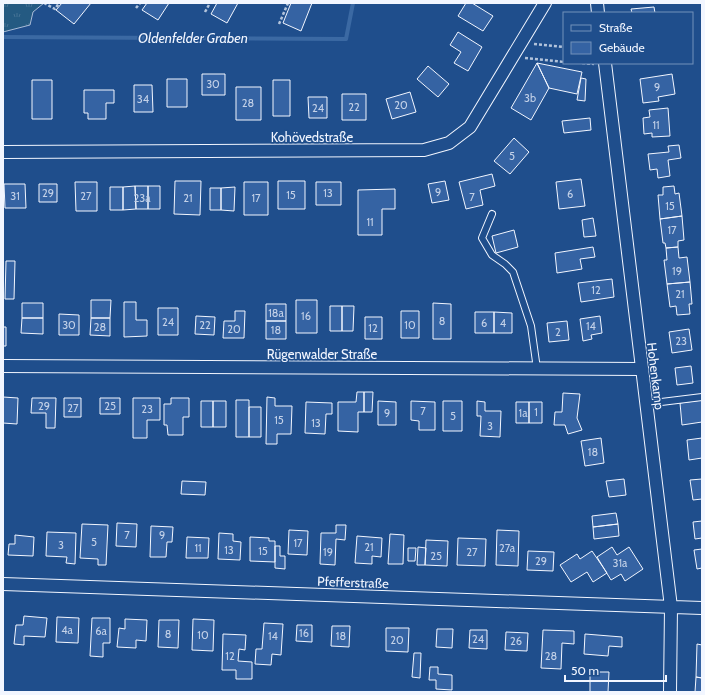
<svg xmlns="http://www.w3.org/2000/svg" width="705" height="695" viewBox="0 0 705 695" font-family="Cabin,sans-serif">
<style>
.park{fill:url(#park-tufts);stroke:#a8bbd7}
.lines{fill:none;stroke-linecap:round;stroke-linejoin:round}
.stream{stroke:#3b69a3;stroke-width:4}
.building{fill:#3563a3;stroke:#f2f6ff}
.service-casing{stroke:#f2f6ff;stroke-width:8}
.minor-casing{stroke:#f2f6ff;stroke-width:14}
.path{stroke:#b3c4dc;stroke-width:2.5;stroke-dasharray:3 2;stroke-linecap:butt}
.service{stroke:#1f4e8c;stroke-width:6}
.minor{stroke:#1f4e8c;stroke-width:12}
.labels{text-anchor:middle;dominant-baseline:central;stroke-width:3;stroke-linejoin:round;paint-order:stroke}
.number-label{font-size:11px;fill:#c3d1e8}
.street-label{font-size:13px;fill:#f2f6ff;stroke:#1f4e8c}
.water-label{font-size:14px;font-style:italic;fill:#f2f6ff;stroke:#1f4e8c}
</style>
<defs>
<pattern id="park-tufts" width="24" height="20" patternUnits="userSpaceOnUse"><rect width="24" height="20" fill="#245a82"/><path d="M3 7l-1-3M5 7V3M7 7l1-3M15 17l-1-3M17 17v-4M19 17l1-3" fill="none" stroke="#447295"/></pattern>
</defs>
<rect width="100%" height="100%" fill="#1f4e8c"/>
<path class="park" d="M3 3H44L33 12 30 25 3 32Z"/>
<g class="lines">
<path class="stream" d="M3 37 346 39 353 3"/>
</g>
<path class="building" d="M62 3H91L74 24 56 10Z
M147 3H169L158 20 142 10Z
M217 3H238L227 23 211 14Z
M291 3H312L301 31 283 23Z
M466 3H472L493 16 483 31 458 16Z
M654 7 655 13H632L631 9Z
M458 32 482 47 468 71 454 63 461 52 450 45Z
M537 63 582 72 577 94 549 88Z
M537 63 549 88 531 120 511 108Z
M428 66 449 84 438 97 417 79Z
M202 74H225V95H202Z
M672 74 675 94 658 97 659 101 643 103 640 79Z
M581 78 586 79 585 101 577 100Z
M167 79H187V107H167Z
M32 80H52V119H32Z
M273 80H290V116H273Z
M134 85H152L153 112H134Z
M236 87H261V120H236Z
M84 90H114V103H106V119H88V113H84Z
M410 92 416 112 392 119 386 99Z
M342 94H366V120H342Z
M308 97H327V118H309Z
M668 108 670 136 652 137V133L644 134 643 118 650 117 649 110Z
M590 118 591 130 564 133 562 121Z
M514 138 529 152 510 174 494 161Z
M679 145 681 158 668 160 670 176 658 178 657 169 650 170 648 154 669 152 668 146Z
M492 174 495 186 480 190 483 205 466 209 459 182Z
M581 179 585 206 559 209 556 182Z
M175 181H201L200 215 174 214Z
M278 181H305V209H278Z
M445 181 449 200 432 203 428 184Z
M75 182H97V211H76Z
M244 182H268V215H244Z
M316 182H341V205H316Z
M4 184H25L26 208H5Z
M39 184H57V202H39Z
M135 186H148V209H136Z
M135 186 136 209 123 210V187Z
M148 186H160V209H148Z
M674 186 675 194 679 193 682 216 660 219 658 195H663V187Z
M110 187H123V210H110Z
M235 187 234 211 221 210V188Z
M210 188H221V210H210Z
M395 189V209H382V235H358V190Z
M682 216 684 240 678 241V247L666 248 665 243H663L660 219Z
M593 218 596 236 584 237 582 220Z
M514 230 518 247 496 253 492 236Z
M593 247 595 257 580 259 582 269 557 273 555 253Z
M678 247 679 258 687 257 690 282 667 284 664 260H667L666 248Z
M6 261H15L14 299H5Z
M612 279 614 297 581 302 578 283Z
M690 282 692 304H689L690 314 677 315 676 306 670 307 667 284Z
M91 300H111L110 318H91Z
M296 300H317V333H296Z
M124 302H136V320H147V336L124 337Z
M22 303H43V318H22Z
M433 303 451 304V339H433Z
M266 304H286V321H266Z
M330 306H342V331H330Z
M342 306H354L353 331H342Z
M158 308H178V335H158Z
M235 311H245L244 338H223L224 321H235Z
M401 311H419V338H401Z
M475 312H494V333H475Z
M494 312 512 313V333H494Z
M59 314 79 315V335H59Z
M196 316 215 317 214 335 195 334Z
M600 316 602 333 591 335 592 339 583 341 580 319Z
M365 317H382V339H365Z
M22 318H43V334L21 333Z
M91 318H110V336L90 335Z
M266 321H286V339H266Z
M567 321 569 340 549 342 547 323Z
M3 327H6V346H3Z
M689 329 692 350 672 353 669 332Z
M691 366 693 383 677 385 675 368Z
M357 392H364V412H358V432L338 431V402H356Z
M364 392H373L372 412H364Z
M563 393 580 394 577 418 582 430 568 434 565 425H554L555 412H562Z
M3 397 18 398 17 424 3 423Z
M267 397 275 398V406H292L291 434H277V444H266Z
M32 398H56L55 428H46V413H31Z
M64 398H81V417H64Z
M100 398H120V414H100Z
M133 398H160V420H147V438H133Z
M171 398H189V417H183V435H168L167 425H164V404H171Z
M236 400H249V437H236Z
M702 400V422L682 425 680 403Z
M201 401H213V427H201Z
M213 401H226V427H213Z
M378 401 396 402V425H378Z
M411 401 435 402V430H419V421L411 420Z
M443 401H462V431H443Z
M477 401 485 402V411H501L500 437 480 436 481 416H477Z
M306 402 332 403V414H326L325 434 305 433Z
M516 402H529V423H516Z
M529 402H542V423H529Z
M249 407H261V437H249Z
M601 438 604 463 585 466 581 441Z
M702 438V458L689 460 687 440Z
M624 479 626 495 609 497 606 481Z
M702 479V499L693 500 690 480Z
M182 481 206 482 205 495 181 494Z
M616 513 618 524 593 527 592 516Z
M702 521V538L695 539 693 522Z
M117 523 137 524 136 547 116 546Z
M82 524 108 525 106 565H98V559L80 558Z
M618 524 619 536 594 539 593 527Z
M336 525H346L345 540 336 539 335 565 320 564 321 533H336Z
M151 526 173 527 172 542H167L166 557H150Z
M289 530 308 531 307 555 288 554Z
M497 530 519 531 518 566 496 565Z
M47 532 76 533 75 564 66 563 67 557 46 556Z
M219 533 233 534V541L241 542 240 560 218 559Z
M390 534 404 535 403 564H388Z
M15 535 34 537 33 556 8 555 9 544H15Z
M357 536 382 538 381 557 372 556V564L355 563Z
M187 537 209 538 208 558H186Z
M250 537 269 538V541H275V562L250 561Z
M458 538 486 539 485 566 457 565Z
M426 540 448 541 447 566 425 565Z
M275 546H280V556H285V569L275 568Z
M418 547 426 548 425 565H417Z
M612 547 617 555 629 547 643 569 625 581 621 574 611 580 597 557Z
M408 548H416L415 561H408Z
M702 549V568L697 569 694 550Z
M528 551 554 552 553 571 527 570Z
M592 551 607 573 593 582 587 572 571 582 560 565 577 554 580 559Z
M24 616 47 618 45 637 24 636V645L14 644 16 625H23Z
M57 617 79 618 78 643 56 642Z
M92 618H110V643H103V657L90 656Z
M125 619 147 620 146 641 136 640V648L117 647 119 628 125 629Z
M193 619 214 620 213 651 192 650Z
M159 620H179L178 648 158 647Z
M264 623 283 624 281 655 272 654 271 665 255 664 256 649H262Z
M297 625H312V642L296 641Z
M332 626H350L349 647 331 646Z
M386 628H409L408 652 386 651Z
M437 629H453L452 648 436 647Z
M470 630H487V649L469 648Z
M543 630 574 631V644L562 643 561 669 541 668Z
M506 632 528 633 527 651 505 650Z
M223 634 246 635 245 650 239 649 238 661 252 662V679H236V670H222Z
M585 634 622 637V647L609 646 608 656 584 654Z
M697 644 702 645V678L696 677Z
M414 653H421L420 678 412 677Z
M430 667H438V674L452 675V690L436 689V680H429Z
M590 672H609L608 692H590Z
M696 677 702 678V692H695Z"/>
<g class="lines">
<defs>
<path id="service" d="M492 214 482 238 492 255 505 264 513 272 531 326 537 369
M645 404 702 397"/>
<path id="minor" d="M597 3 598 13
M605 63 671 607 670 692
M3 152 424 150 449 143 470 127 545 3
M3 366 641 369
M3 584 702 608"/>
</defs>
<use href="#service" class="service-casing"/>
<use href="#minor" class="minor-casing"/>
<path class="path" d="M44 3 55 9 59 3
M136 8 140 3
M205 12 210 3
M279 24 288 3
M534 44 564 47
M525 58 564 62
M582 63 594 64"/>
<use href="#service" class="service"/>
<use href="#minor" class="minor"/>
</g>
<g class="labels">
<g class="number-label">
<text x="213" y="84">30</text>
<text x="657" y="87">9</text>
<text x="530" y="98">3b</text>
<text x="143" y="99">34</text>
<text x="248" y="103">28</text>
<text x="401" y="105">20</text>
<text x="354" y="107">22</text>
<text x="318" y="108">24</text>
<text x="656" y="125">11</text>
<text x="512" y="156">5</text>
<text x="438" y="192">9</text>
<text x="48" y="193">29</text>
<text x="328" y="193">13</text>
<text x="570" y="194">6</text>
<text x="291" y="195">15</text>
<text x="15" y="196">31</text>
<text x="86" y="196">27</text>
<text x="472" y="197">7</text>
<text x="142" y="198">23a</text>
<text x="188" y="198">21</text>
<text x="256" y="198">17</text>
<text x="670" y="206">15</text>
<text x="370" y="222">11</text>
<text x="672" y="230">17</text>
<text x="677" y="271">19</text>
<text x="596" y="290">12</text>
<text x="680" y="294">21</text>
<text x="276" y="313">18a</text>
<text x="306" y="316">16</text>
<text x="442" y="321">8</text>
<text x="168" y="322">24</text>
<text x="484" y="323">6</text>
<text x="503" y="323">4</text>
<text x="69" y="325">30</text>
<text x="205" y="325">22</text>
<text x="410" y="325">10</text>
<text x="591" y="326">14</text>
<text x="100" y="327">28</text>
<text x="373" y="328">12</text>
<text x="234" y="329">20</text>
<text x="276" y="330">18</text>
<text x="558" y="332">2</text>
<text x="681" y="341">23</text>
<text x="44" y="406">29</text>
<text x="110" y="406">25</text>
<text x="73" y="408">27</text>
<text x="147" y="409">23</text>
<text x="423" y="411">7</text>
<text x="536" y="412">1</text>
<text x="387" y="413">9</text>
<text x="523" y="413">1a</text>
<text x="453" y="416">5</text>
<text x="279" y="420">15</text>
<text x="316" y="423">13</text>
<text x="490" y="426">3</text>
<text x="593" y="452">18</text>
<text x="127" y="535">7</text>
<text x="162" y="535">9</text>
<text x="94" y="542">5</text>
<text x="298" y="543">17</text>
<text x="61" y="545">3</text>
<text x="369" y="547">21</text>
<text x="198" y="548">11</text>
<text x="507" y="548">27a</text>
<text x="229" y="550">13</text>
<text x="263" y="551">15</text>
<text x="328" y="552">19</text>
<text x="472" y="552">27</text>
<text x="436" y="556">25</text>
<text x="541" y="561">29</text>
<text x="620" y="563">31a</text>
<text x="67" y="630">4a</text>
<text x="101" y="631">6a</text>
<text x="304" y="633">16</text>
<text x="168" y="634">8</text>
<text x="203" y="635">10</text>
<text x="273" y="636">14</text>
<text x="341" y="636">18</text>
<text x="478" y="639">24</text>
<text x="397" y="640">20</text>
<text x="516" y="641">26</text>
<text x="230" y="656">12</text>
<text x="551" y="656">28</text>
</g>
<g class="street-label">
<text x="312" y="137">Kohövedstraße</text>
<text x="322" y="354">Rügenwalder Straße</text>
<text transform="translate(656 376) rotate(83)">Hohenkamp</text>
<text transform="translate(353 582) rotate(2)">Pfefferstraße</text>
</g>
<g class="water-label">
<text x="193" y="38">Oldenfelder Graben</text>
</g>
</g>
<rect width="705" height="695" fill="none" stroke="#f2f6ff" stroke-width="8"/>
<rect x="563" y="12" width="130" height="52" fill="#1f4e8c" stroke="#7391ba"/>
<rect x="571" y="25" width="20" height="6" fill="#1f4e8c" stroke="#7391ba"/>
<text x="599" y="32" font-size="12" fill="#f2f6ff">Straße</text>
<rect x="571" y="42" width="20" height="12" fill="#3563a3" stroke="#7391ba"/>
<text x="599" y="52" font-size="12" fill="#f2f6ff">Gebäude</text>
<path d="M565 675v6h101v-6" fill="none" stroke="#f2f6ff" stroke-width="2"/>
<text x="571" y="675" font-size="12" fill="#f2f6ff" stroke="#1f4e8c" stroke-width="3" paint-order="stroke">50 m</text>
</svg>
